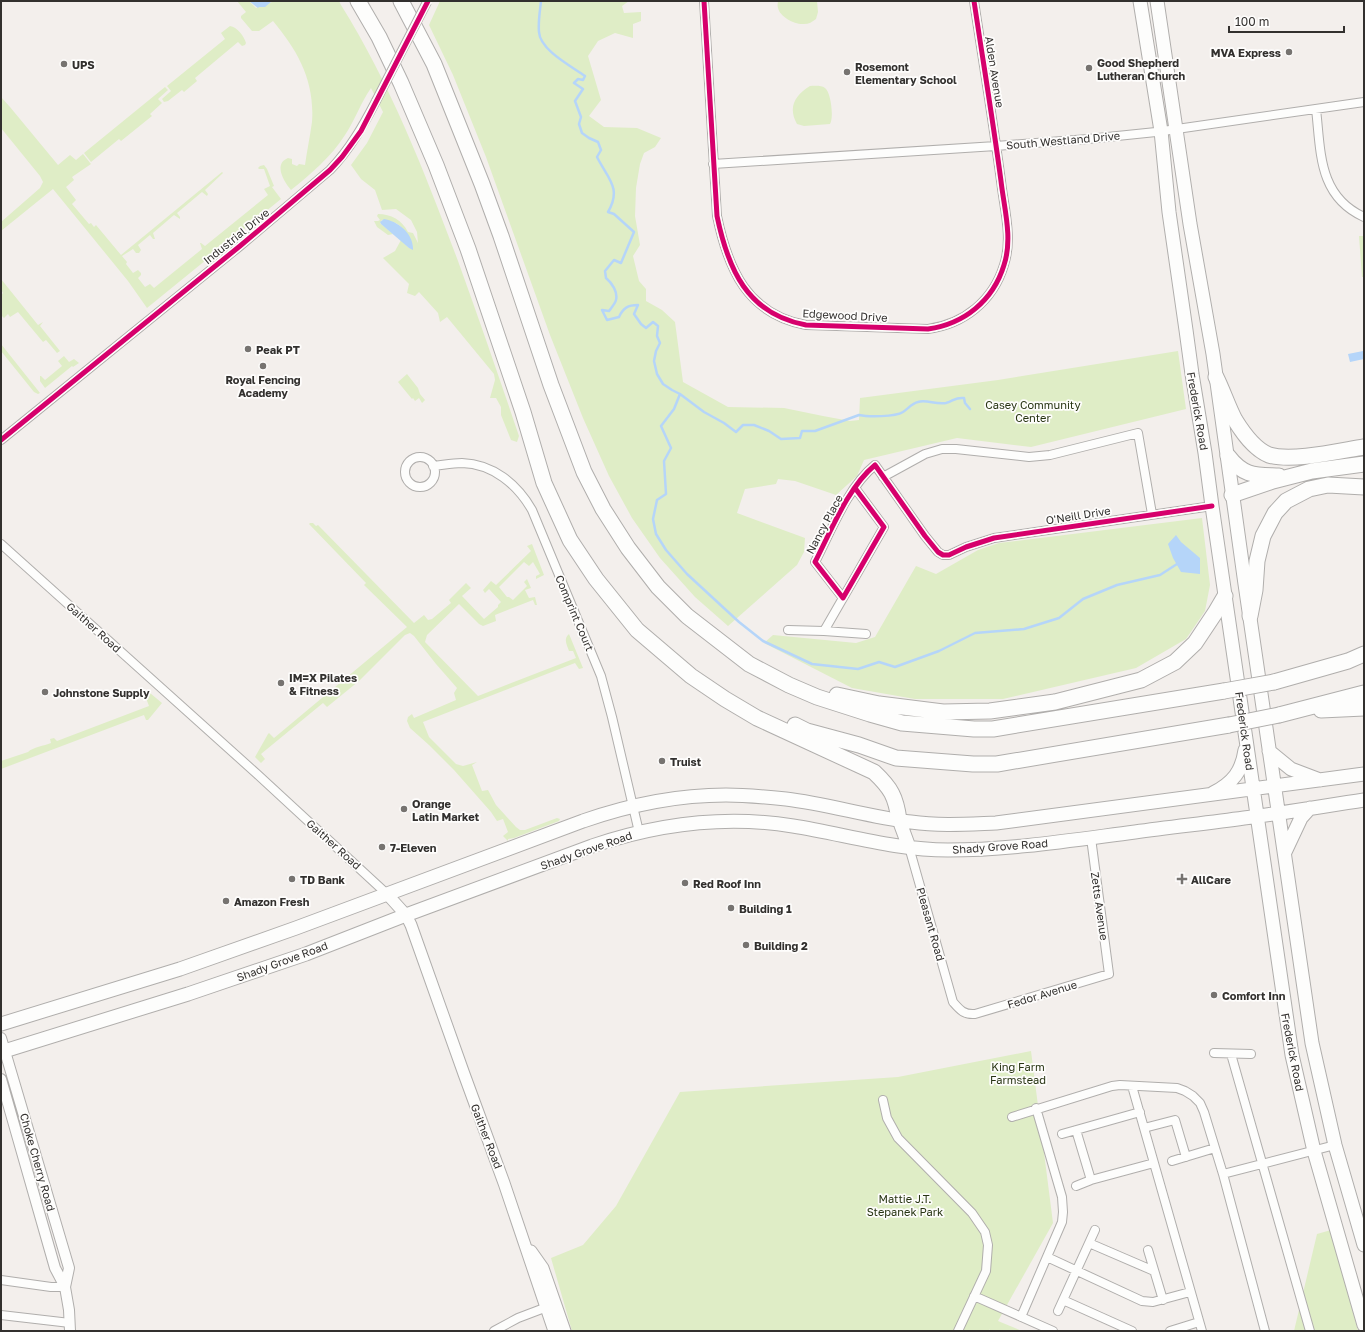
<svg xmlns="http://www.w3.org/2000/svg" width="1365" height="1332" viewBox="0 0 1365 1332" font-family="'Golos Text',sans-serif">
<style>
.green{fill:#dfedc6}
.water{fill:#b5d5f9}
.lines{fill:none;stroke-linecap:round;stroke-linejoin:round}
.stream{stroke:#b5d5f9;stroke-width:2.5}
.minor-casing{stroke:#b0aeac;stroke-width:10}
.tertiary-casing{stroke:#b0aeac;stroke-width:12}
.secondary-casing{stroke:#b0aeac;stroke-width:13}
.primary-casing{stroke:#b0aeac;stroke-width:15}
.motorway-casing{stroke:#b0aeac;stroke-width:17}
.minor{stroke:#fdfdfc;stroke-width:8}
.tertiary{stroke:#fdfdfc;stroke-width:10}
.secondary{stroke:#fdfdfc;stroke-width:11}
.primary{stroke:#fdfdfc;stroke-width:13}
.motorway{stroke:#fdfdfc;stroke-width:15}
.minor-bridge-casing{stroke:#b0aeac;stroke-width:10;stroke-linecap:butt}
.motorway-bridge-casing{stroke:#b0aeac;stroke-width:17;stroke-linecap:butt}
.minor-bridge{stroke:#fdfdfc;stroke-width:8}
.motorway-bridge{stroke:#fdfdfc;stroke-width:15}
.cycleway-casing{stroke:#fefdfc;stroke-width:8}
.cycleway{stroke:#d6006c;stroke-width:5}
.poi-dot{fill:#767370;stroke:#fefdfc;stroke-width:1.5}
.labels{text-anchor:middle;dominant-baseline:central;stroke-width:3.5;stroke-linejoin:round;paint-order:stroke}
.poi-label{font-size:11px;font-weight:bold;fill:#32302e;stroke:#fefdfc;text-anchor:start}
.street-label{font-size:11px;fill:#32302e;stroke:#fefdfc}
.park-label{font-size:11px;fill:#283513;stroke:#fefdfc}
</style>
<rect width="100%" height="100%" fill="#f3efec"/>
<path class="green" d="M237 1H249L256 8 272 2V1H339L341 5C391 85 425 173 458 261 479 319 499 377 519 436L517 442 511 440 501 415V407L496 398H490L495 380 494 374 447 317 440 322 438 313 419 292 415 296 407 293 409 284 383 258 395 251 401 240 409 248C404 229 403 222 382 220L380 223 393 234 388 235 377 227 374 221H378L380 220 377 216 378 214C391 214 402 220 408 232L413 233 418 243 417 232 411 220 396 209 382 210 375 190 361 179 351 165 367 143 383 112 371 88C361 102 355 120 345 135 331 157 311 174 291 190 284 182 273 164 288 158L292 159V164L297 166 299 164 305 165C307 151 310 136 312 122 315 81 298 51 273 21L259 31H252L241 18V16L246 12Z
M440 1H629L622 6 624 13 641 12V21L633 24V38L615 33 598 41 588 56 601 100 589 116 604 127 637 128 661 138 655 147 644 153 640 164 636 188 635 216 640 245 633 256 639 281 646 289V301L662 310 675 322 683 382 728 407 784 408 823 416 850 421 859 420 860 398 998 380 1178 351 1186 409 1031 447 957 438 864 460 857 476 836 495 795 481 778 479 776 484 745 489 737 513 805 538 804 552 797 565 728 626 695 597 660 558 632 518 609 476 583 418 550 335 486 157 453 75 429 25Z
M778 1H817L818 12 816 19C812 22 809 24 804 24 795 25 780 17 778 8 777 5 778 3 778 1Z
M230 26C237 27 244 36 246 43L245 45 242 46 238 42 195 78 197 81 184 92 182 90 168 101 164 102 162 99 171 91 167 86 225 39 221 33Z
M810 86C814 86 821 85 825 88 831 92 834 118 830 124L804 126 797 124C788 108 794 96 810 86Z
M165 87 168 90 158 99 162 103 150 114 152 116 121 141 119 139 91 162 84 153Z
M1 97 10 107 58 165 70 155 76 160 83 154 91 164 72 177 74 180 66 187 76 200 72 204 89 224 91 223 94 227 96 225 121 255 222 172 223 173 205 190 208 194 207 196 202 192 177 213 180 217V219L174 215 153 233 155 239H153L150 235 138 245 141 250 139 253H136L133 249 122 256 127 262 126 264 133 273 138 270 141 273V275L138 278 145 287 150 284 154 288 202 249 200 243H201L205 246 268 195 264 189 270 186 264 169H259L258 168 260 166 264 165 267 169 274 186 272 187 281 199 147 308 128 281 53 189 1 231V222L40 188 43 182 40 176 1 128Z
M1359 236H1364V277H1362Z
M1 279 38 325 43 322 40 326 60 351 57 353 46 340 43 342 18 312 10 317 8 314 4 318 1 315V295L3 293 1 290Z
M1 344 40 393 38 394 34 392 1 351Z
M64 356 69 362 74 359 79 363 73 367 72 366 45 388 40 381V376H41L45 380 62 366 58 361Z
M407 374 418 388 420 394 425 400 422 403 419 398 415 401 413 398 412 399 398 382Z
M1202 518 1210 585 1205 611 1186 639 1136 668 1003 699H915L852 688 764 643 773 635 856 643 875 637 916 566 936 574 978 550 999 543Z
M310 523H313L316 526 318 525 414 623 424 615 428 620 432 619 451 603 449 600 466 583 471 588 462 596 484 619 498 607V605L501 602 489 589 485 593 483 590 491 581 496 585 531 551 527 546 532 544 544 575 536 579V576L540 574 533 562 529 566 524 562 499 587 507 597H509L513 600 527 586 524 582 527 579 531 588 525 590 529 598 535 597 537 605H535L533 600 495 615 496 621 483 626 479 624 459 604 427 635 425 642 478 696 576 658 573 651H569C567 645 563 639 569 634L583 668 579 669 575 663 423 722 429 737 456 764 463 766 477 762 472 765 482 791 488 790 496 805 516 827 520 830H525L557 818 560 819 559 821 514 838 508 839V841L503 836 508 832 503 819 497 821 491 812 454 770 429 745 410 728 407 721 408 717 412 714 414 718 456 700 454 693 457 688 436 664 414 636 410 633 405 635 359 681 327 707 323 703 261 754 265 759 261 763 255 757 268 734 269 733 274 738 407 627 364 585 366 583 309 524Z
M150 693 162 703 148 720H146L144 715 1 769V761L28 752C33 747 44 746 51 743L50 739 54 738 57 741 149 706 146 698Z
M1031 1051 1053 1223 998 1321 1022 1331H990V1329L989 1331H572L551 1258 583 1245 616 1206 680 1092 898 1077Z
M1331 1230 1358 1331H1294L1317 1234Z"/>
<path class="water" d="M249 1H272L265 7H259L258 8Z
M384 219C398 221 414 234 413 250L409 248 381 224 380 222Z
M1363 351 1364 359 1350 362 1348 354Z
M1176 535 1181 542 1200 558V574L1181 572 1173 558 1168 544Z"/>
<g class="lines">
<path class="stream" d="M541 1C540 11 538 22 539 32 540 50 571 66 585 76L583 80 578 79 574 83 583 89 575 101 581 117 579 124 582 133 589 138 598 142 601 150 597 157C608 179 622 188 608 212L614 214 634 232 621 263 614 260 605 271 606 278C612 283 618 292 616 300 615 304 611 308 609 311L602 310 607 320 619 317C623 308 628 305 638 305L634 314 641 324 646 328 653 322 658 326 657 336 660 343 656 351 654 361 657 374 663 384 672 390 680 394 704 412 724 423 736 432 743 425H754L769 431 781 439 800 438 802 431H815L859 415C868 417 895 417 903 412 908 409 912 403 918 402 926 399 936 405 946 403 954 401 955 397 964 398L965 403 970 409
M680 394 674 409 661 426 671 448 664 461 666 494 657 500 653 519 656 534 666 550 687 574 739 622 763 641 812 664 858 669 879 662 895 667 939 651 975 633 1024 629 1059 618 1083 599 1117 585 1160 575 1177 564"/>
<defs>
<path id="minor" d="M704 1 717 216C728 269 747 314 806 325L928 329C964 324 993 301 1004 265 1013 238 1004 208 1001 181 993 121 983 61 974 1
M1316 109C1321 152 1318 196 1364 217
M713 164 996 146 1088 139 1156 132 1364 102
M1 440 240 246 330 170C350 149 363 126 376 101
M405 472a15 15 0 1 1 30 0a15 15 0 1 1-30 0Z
M433 466C443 465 452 463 462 463 493 464 517 484 532 510L601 676 612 717 639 832
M883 477 925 454 942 449H956L1029 457 1050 455 1138 433 1152 514
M855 488 884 527 843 598 815 562C831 531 848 487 875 465L925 536 938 552 943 555H949L966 547 994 538 1212 506
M1 544 257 774 387 894
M788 630 824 631 843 598
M824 631 866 634
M909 847 953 1002C960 1010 964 1015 975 1014L1109 974 1091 838
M1214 1053 1251 1054
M1231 1054 1310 1331
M1132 1086 1202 1331
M883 1100 887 1118 898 1138 972 1213 985 1232 988 1245 986 1271 958 1331
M1012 1117 1112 1086 1120 1085 1177 1088 1185 1091 1193 1096 1200 1103 1204 1112 1223 1174
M1144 1128 1175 1120 1186 1157
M1076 1130 1091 1180 1154 1163
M1062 1134 1140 1112
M1172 1161 1215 1148
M1076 1186 1091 1180
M1089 1243 1154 1271
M1148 1250 1163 1300
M1047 1257 1142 1301 1153 1302 1190 1292
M1 1280 51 1287H65
M974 1296 1053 1331
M1063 1300 1132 1331
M1058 1311 1095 1230
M1 1315 70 1323
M1021 1317 1062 1222 1063 1212 1062 1197 1036 1108
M494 1331 518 1318 547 1307
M1170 1331 1199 1322
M1265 1331 1223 1174 1335 1145"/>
<path id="tertiary" d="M1 1038 69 1268 65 1287
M1 1079 55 1268 65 1287 69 1310 70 1331"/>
<path id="secondary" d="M387 894 406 915 411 925 464 1074 504 1183 554 1331
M531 1251 543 1268 565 1331"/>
<path id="primary" d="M1140 1 1161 131 1169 212 1186 330 1192 374 1205 453 1212 506 1292 1055 1314 1151 1364 1325
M1157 1 1190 224 1213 354 1245 584 1312 1043 1335 1145 1364 1245
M1269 751 1291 769 1320 780
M1213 793C1233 783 1242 771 1245 750
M899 820 909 847
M1285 852 1301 818 1310 808
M1 1024 180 969 296 928 583 821C629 805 677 795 726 795 746 795 766 797 786 799 828 804 869 817 911 822 940 826 968 824 996 823L1364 774
M1 1052 188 994 306 954 406 915 592 846C657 824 725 815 793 826 844 834 895 850 948 850 1011 850 1073 840 1135 832 1171 827 1208 823 1244 818 1284 813 1324 806 1364 800"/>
<path id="motorway" d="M358 1 379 37 401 83 436 165 468 249 523 412 544 483 570 540 596 579 637 630 691 676 725 699 757 718 874 772C891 788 896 797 899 820
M401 1 434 64 482 184 501 236 551 385 584 472 603 509 628 548 658 587 687 616 749 664 789 685 817 697 870 714 902 723 974 729H993L1224 691
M1216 377C1223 391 1228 407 1235 420 1243 433 1254 449 1269 455 1292 462 1339 451 1364 447
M1228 456C1244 477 1256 475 1279 476
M1232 495 1273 481 1312 471 1364 464
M1250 616 1255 590 1257 561 1263 536 1275 513 1286 501 1309 489 1328 485 1364 487
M1274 682 1348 661 1364 654
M837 695 879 704 943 712 990 711 1055 702 1141 680 1175 662 1195 643 1215 613 1225 596
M1321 710 1364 708
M1279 715 1364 693
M795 725 807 731 859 745 896 758 973 764H997L1229 725"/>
</defs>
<use href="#minor" class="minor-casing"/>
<use href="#tertiary" class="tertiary-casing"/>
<use href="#secondary" class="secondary-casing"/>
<use href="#primary" class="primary-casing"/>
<use href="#motorway" class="motorway-casing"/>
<use href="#minor" class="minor"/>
<use href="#tertiary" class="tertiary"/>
<use href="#secondary" class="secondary"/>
<use href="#primary" class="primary"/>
<use href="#motorway" class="motorway"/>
<defs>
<path id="minor-bridge" d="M376 101 427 2"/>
<path id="motorway-bridge" d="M1224 691 1274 682
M1229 725 1279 715"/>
</defs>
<use href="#minor-bridge" class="minor-bridge-casing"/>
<use href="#motorway-bridge" class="motorway-bridge-casing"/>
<use href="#minor-bridge" class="minor-bridge"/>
<use href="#motorway-bridge" class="motorway-bridge"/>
<defs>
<path id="cycleway" d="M704 1 717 216C728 269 747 314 806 325L928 329C964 324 993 301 1004 265 1013 238 1004 208 1001 181 993 121 983 61 974 1
M1 440 240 246 330 170 342 157 361 131 428 1
M855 488 884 527 843 598 815 562C831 531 848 487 875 465L925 536 938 552 943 555H949L966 547 994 538 1212 506"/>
</defs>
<use href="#cycleway" class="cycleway-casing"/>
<use href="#cycleway" class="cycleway"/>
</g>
<g class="poi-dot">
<circle cx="1289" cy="52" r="4"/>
<circle cx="64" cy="64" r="4"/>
<circle cx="1089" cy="68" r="4"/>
<circle cx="847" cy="72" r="4"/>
<circle cx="248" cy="349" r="4"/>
<circle cx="263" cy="366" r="4"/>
<circle cx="281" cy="683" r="4"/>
<circle cx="45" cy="692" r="4"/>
<circle cx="662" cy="761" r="4"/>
<circle cx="404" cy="809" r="4"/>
<circle cx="382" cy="847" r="4"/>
<circle cx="292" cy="879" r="4"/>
<path d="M1180 873h4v4h4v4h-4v4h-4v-4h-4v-4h4z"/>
<circle cx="685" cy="883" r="4"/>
<circle cx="226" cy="901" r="4"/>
<circle cx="731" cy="908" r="4"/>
<circle cx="746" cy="945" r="4"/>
<circle cx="1214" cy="995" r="4"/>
</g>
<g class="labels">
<g class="poi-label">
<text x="1281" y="52" text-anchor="end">MVA Express</text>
<text x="1097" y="62">Good Shepherd<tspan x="1097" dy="13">Lutheran Church</tspan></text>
<text x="72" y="64">UPS</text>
<text x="855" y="66">Rosemont<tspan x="855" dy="13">Elementary School</tspan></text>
<text x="256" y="349">Peak PT</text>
<text x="263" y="379" text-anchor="middle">Royal Fencing<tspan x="263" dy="13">Academy</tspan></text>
<text x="289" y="677">IM=X Pilates<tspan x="289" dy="13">&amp; Fitness</tspan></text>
<text x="53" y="692">Johnstone Supply</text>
<text x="670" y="761">Truist</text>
<text x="412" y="803">Orange<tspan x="412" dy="13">Latin Market</tspan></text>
<text x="390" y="847">7-Eleven</text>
<text x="300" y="879">TD Bank</text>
<text x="1191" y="879">AllCare</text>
<text x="693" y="883">Red Roof Inn</text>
<text x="234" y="901">Amazon Fresh</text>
<text x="739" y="908">Building 1</text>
<text x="754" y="945">Building 2</text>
<text x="1222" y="995">Comfort Inn</text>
</g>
<g class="street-label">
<text transform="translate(995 72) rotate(81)">Alden Avenue</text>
<text transform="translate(1063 140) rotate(-5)">South Westland Drive</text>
<text transform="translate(236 236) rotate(-39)">Industrial Drive</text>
<text transform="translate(845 315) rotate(3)">Edgewood Drive</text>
<text transform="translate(1198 411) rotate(80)">Frederick Road</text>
<text transform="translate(1078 515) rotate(-9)">O'Neill Drive</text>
<text transform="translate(824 524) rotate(-62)">Nancy Place</text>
<text transform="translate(575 613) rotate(67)">Comprint Court</text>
<text transform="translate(94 627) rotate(42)">Gaither Road</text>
<text transform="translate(1245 731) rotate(82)">Frederick Road</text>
<text transform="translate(334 844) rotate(42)">Gaither Road</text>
<text transform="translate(1000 846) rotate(-4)">Shady Grove Road</text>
<text transform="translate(586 850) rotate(-19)">Shady Grove Road</text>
<text transform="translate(1100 906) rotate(82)">Zetts Avenue</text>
<text transform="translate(931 924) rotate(74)">Pleasant Road</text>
<text transform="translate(282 961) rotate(-20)">Shady Grove Road</text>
<text transform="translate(1042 994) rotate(-17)">Fedor Avenue</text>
<text transform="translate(1293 1052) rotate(79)">Frederick Road</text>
<text transform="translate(487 1136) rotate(69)">Gaither Road</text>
<text transform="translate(38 1162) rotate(74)">Choke Cherry Road</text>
</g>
<g class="park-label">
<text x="1033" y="404">Casey Community<tspan x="1033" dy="13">Center</tspan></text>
<text x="1018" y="1066">King Farm<tspan x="1018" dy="13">Farmstead</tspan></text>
<text x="905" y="1198">Mattie J.T.<tspan x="905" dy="13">Stepanek Park</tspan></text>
</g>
</g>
<rect width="1365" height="1332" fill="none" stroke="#32302e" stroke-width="4"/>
<path d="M1229 26v6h115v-6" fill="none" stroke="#32302e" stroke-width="2"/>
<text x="1235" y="26" font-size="12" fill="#32302e" stroke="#fefdfc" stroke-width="3" paint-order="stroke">100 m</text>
</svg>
